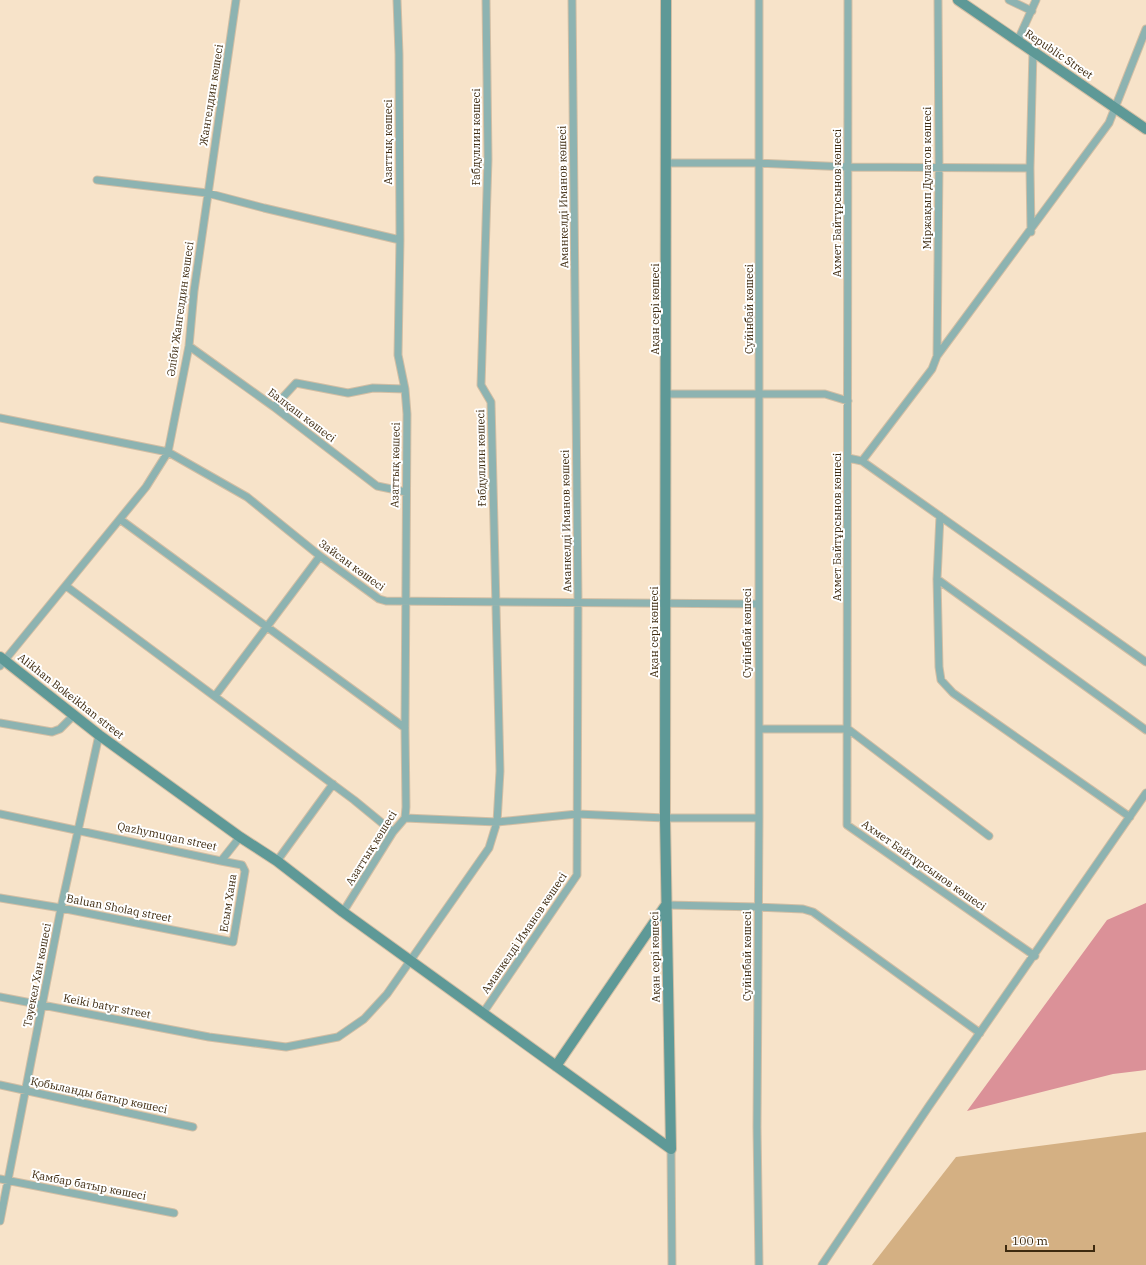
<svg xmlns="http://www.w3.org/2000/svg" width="1146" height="1265" viewBox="0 0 1146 1265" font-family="'IBM Plex Serif',serif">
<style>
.green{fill:#d4b083}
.water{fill:#db9198}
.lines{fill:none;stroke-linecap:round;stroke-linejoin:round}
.street-casing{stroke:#d2bea4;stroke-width:9}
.secondary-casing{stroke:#d2bea4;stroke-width:12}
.street{stroke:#8db3b1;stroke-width:7}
.secondary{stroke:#5e9997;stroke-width:10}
.labels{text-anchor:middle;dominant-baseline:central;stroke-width:4;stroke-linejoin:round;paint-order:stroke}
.street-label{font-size:11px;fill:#3e2a0f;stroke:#fff}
</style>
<rect width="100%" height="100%" fill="#f7e3c9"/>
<path class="green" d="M1028 29 1031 31V35L1061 55 1060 62 1028 40Z
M1146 1132V1265H872L956 1157Z"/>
<path class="water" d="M1146 903V1070L1113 1074 967 1111 1107 920Z"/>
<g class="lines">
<defs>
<path id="street" d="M759 0V818L757 1127 759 1265
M848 0 847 825 1035 956
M1009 0 1032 11
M1018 40 1036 0
M667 163H759L848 167 1030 168
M97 180 207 193 264 208 400 240
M1031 232 1030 168 1033 51
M189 346 274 407 377 486 406 492
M937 356 939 167 938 0
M666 394H825L848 401
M274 407 296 383 348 393 373 388 405 389
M0 418 168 452 247 497 320 556 379 599 386 601 758 604
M848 458 862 461 932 369 937 356 1109 123 1146 29
M862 461 1146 662
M940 516 937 579 939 667 941 680 953 693 1130 817
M121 520 405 728
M937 579 1146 730
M66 586 354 800 393 832
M0 666 146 487 168 452 189 346 194 291 236 0
M215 696 320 556
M0 723 52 732 60 729 74 715
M759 729H848L989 836
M0 814 221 861 240 837
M405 818 497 822 577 814 665 818H759
M277 861 333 784
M0 898 61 908 233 942 245 871 242 865 221 861
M666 905 759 907 803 909 813 912 980 1033
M343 912 393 832 405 818 406 807 405 728 407 414 405 389 398 355 400 240 399 54 397 0
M0 997 209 1037 286 1047 338 1037 364 1019 387 994 489 848 497 822 500 771 491 402 481 385 488 159 486 0
M483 1013 577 875 578 602 572 0
M0 1085 193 1127
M671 1149 672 1265
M0 1179 174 1213
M0 1221 61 908 99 735
M822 1265 929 1106 1146 793"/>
<path id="secondary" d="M666 0 665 818 671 1149
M958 0 1146 129
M0 657 99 735 240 837 277 861 343 912 671 1149
M556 1066 666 905"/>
</defs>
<use href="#street" class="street-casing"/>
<use href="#secondary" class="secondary-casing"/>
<use href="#street" class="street"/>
<use href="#secondary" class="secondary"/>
</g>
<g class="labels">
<g class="street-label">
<text transform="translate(1059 54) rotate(34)">Republic Street</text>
<text transform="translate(211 95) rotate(-81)">Жангелдин көшесі</text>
<text transform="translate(476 137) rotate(-90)">Ғабдуллин көшесі</text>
<text transform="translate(388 142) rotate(-90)">Азаттық көшесі</text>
<text transform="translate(927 178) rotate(-90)">Міржақып Дулатов көшесі</text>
<text transform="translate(563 197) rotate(-91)">Аманкелді Иманов көшесі</text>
<text transform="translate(837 203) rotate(-90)">Ахмет Байтұрсынов көшесі</text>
<text transform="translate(180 309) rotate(-82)">Әліби Жангелдин көшесі</text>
<text transform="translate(655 309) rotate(-90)">Ақан сері көшесі</text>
<text transform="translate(749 309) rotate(-90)">Суйінбай көшесі</text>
<text transform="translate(302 415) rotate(37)">Балқаш көшесі</text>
<text transform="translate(481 458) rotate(-91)">Ғабдуллин көшесі</text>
<text transform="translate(395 465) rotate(-89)">Азаттық көшесі</text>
<text transform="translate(566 521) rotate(-91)">Аманкелді Иманов көшесі</text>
<text transform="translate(837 527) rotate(-90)">Ахмет Байтұрсынов көшесі</text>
<text transform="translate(352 565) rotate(36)">Зайсан көшесі</text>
<text transform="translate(654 632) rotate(-90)">Ақан сері көшесі</text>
<text transform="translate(747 633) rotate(-90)">Суйінбай көшесі</text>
<text transform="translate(71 696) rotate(38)">Alikhan Bokeikhan street</text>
<text transform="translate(167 836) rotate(12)">Qazhymuqan street</text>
<text transform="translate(371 848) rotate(-58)">Азаттық көшесі</text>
<text transform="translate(924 865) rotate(35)">Ахмет Байтұрсынов көшесі</text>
<text transform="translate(228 903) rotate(-81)">Есым Хана</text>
<text transform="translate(119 908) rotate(11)">Baluan Sholaq street</text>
<text transform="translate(524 933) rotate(-56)">Аманкелді Иманов көшесі</text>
<text transform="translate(747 956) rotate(-90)">Суйінбай көшесі</text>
<text transform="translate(655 957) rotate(-91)">Ақан сері көшесі</text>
<text transform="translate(37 975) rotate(-79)">Тәуекел Хан көшесі</text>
<text transform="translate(107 1006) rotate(11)">Keiki batyr street</text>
<text transform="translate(99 1095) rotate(12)">Қобыланды батыр көшесі</text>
<text transform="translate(89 1185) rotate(11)">Қамбар батыр көшесі</text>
</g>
</g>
<path d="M1006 1245v6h88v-6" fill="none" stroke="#3e2a0f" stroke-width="2"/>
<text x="1012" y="1245" font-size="12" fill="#3e2a0f" stroke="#ffffff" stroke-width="3" paint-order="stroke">100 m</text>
</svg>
